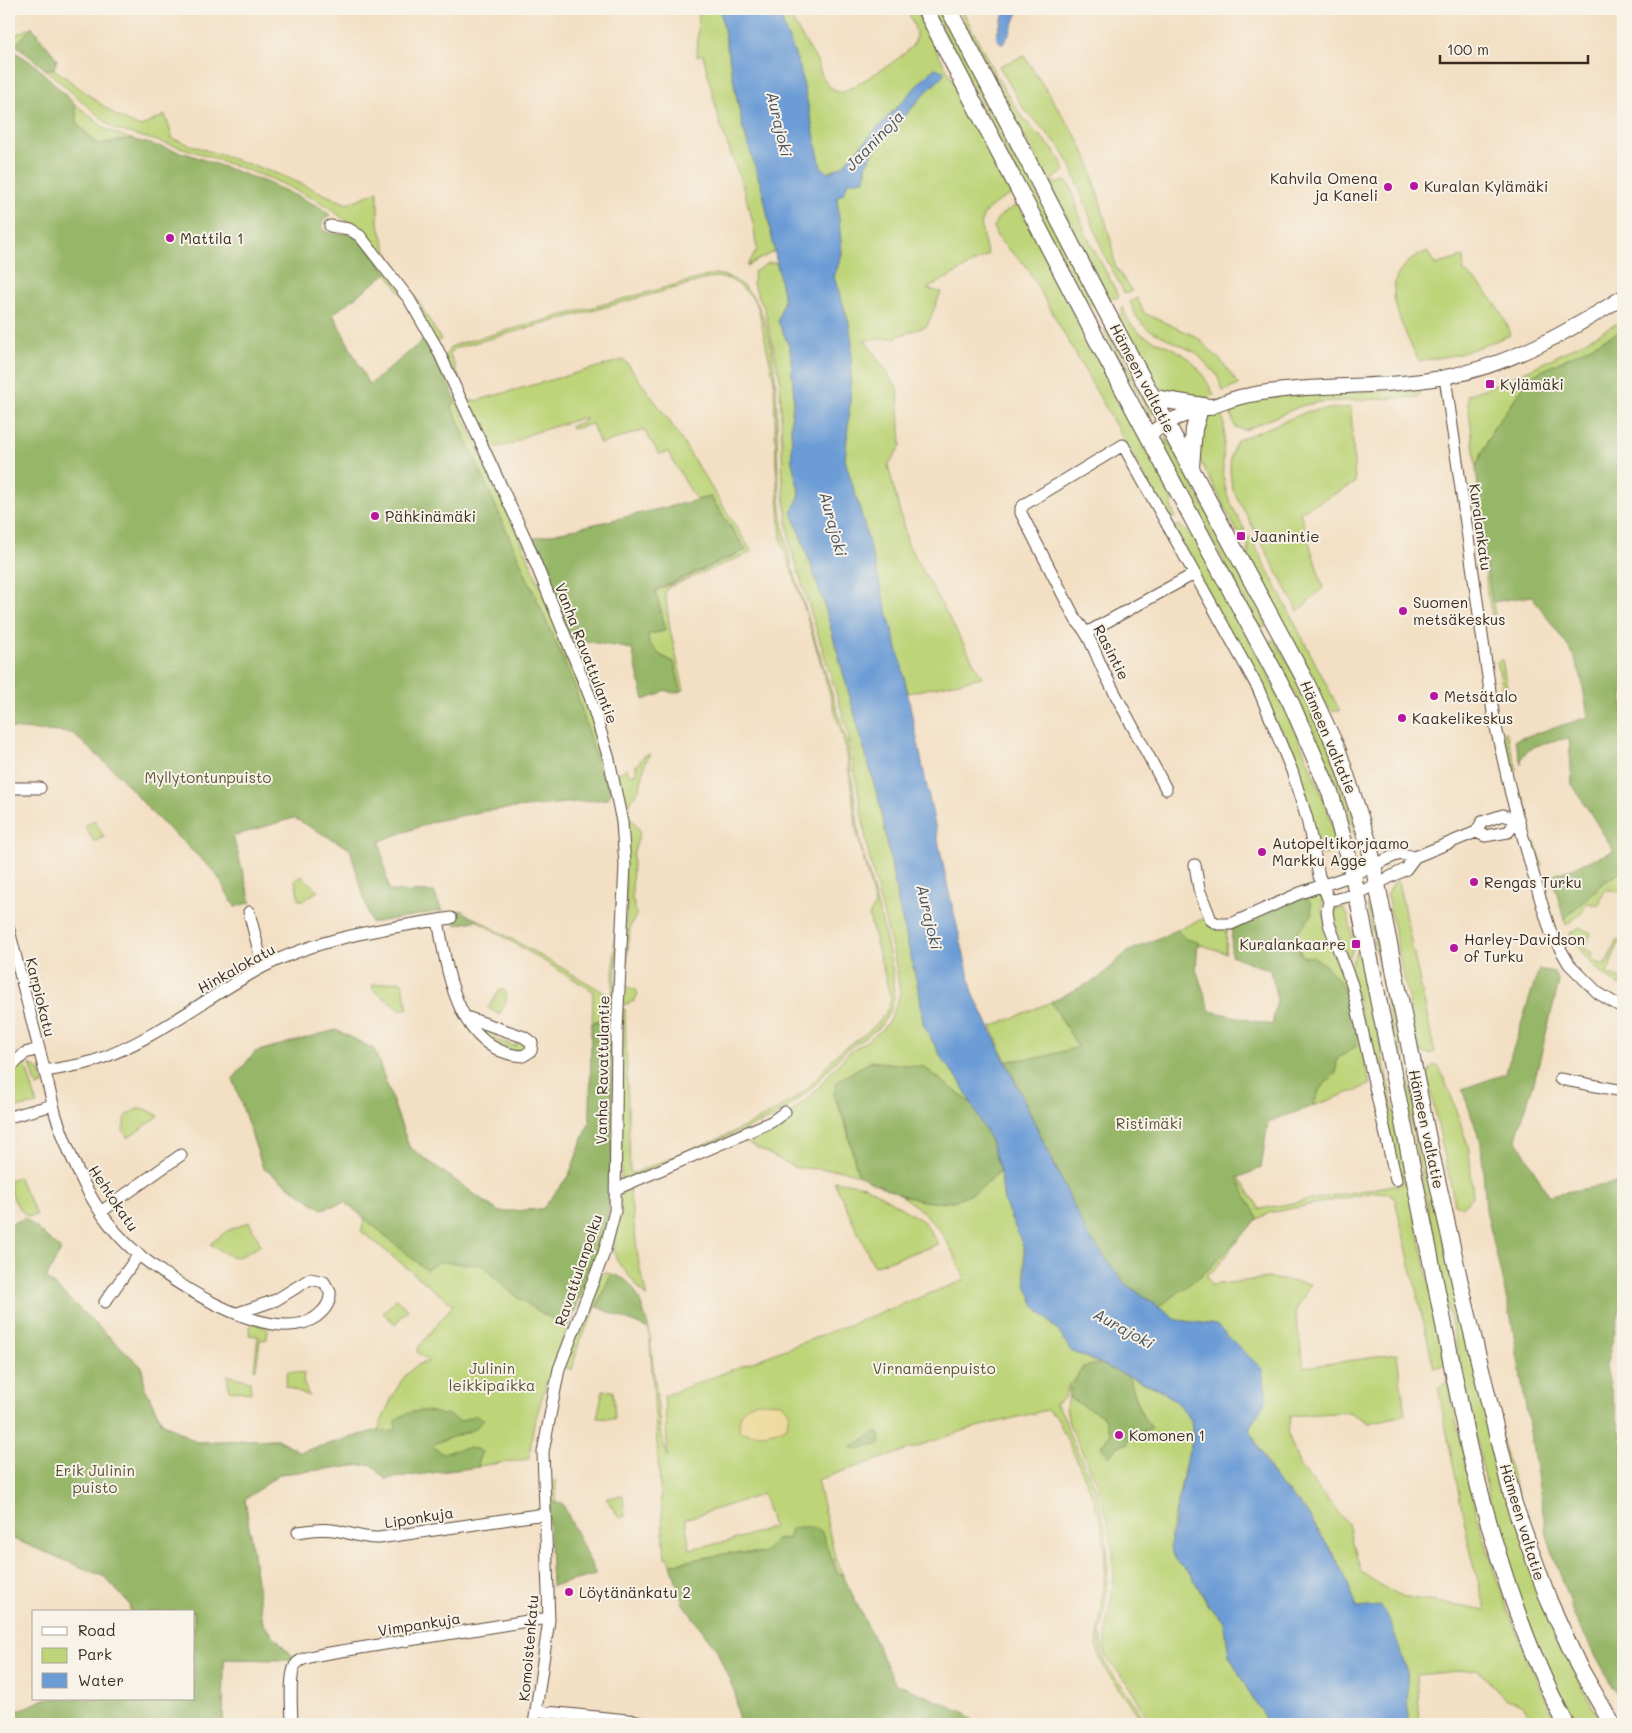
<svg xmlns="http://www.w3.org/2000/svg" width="1632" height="1733" viewBox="0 0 1632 1733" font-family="Mali,sans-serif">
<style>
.green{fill:#bdd478;stroke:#7c7f4b;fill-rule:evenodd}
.forest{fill:#96b668;stroke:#687043}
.sand{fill:#eeda9e;stroke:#94825e}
.water{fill:#6c9cd6;stroke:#54637a}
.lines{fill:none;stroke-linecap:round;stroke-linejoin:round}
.minor-casing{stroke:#574537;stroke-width:13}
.major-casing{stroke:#574537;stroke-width:16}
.highway-casing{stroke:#574537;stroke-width:18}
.minor{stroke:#fff;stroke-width:11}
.major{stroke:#fff;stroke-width:14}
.highway{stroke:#fff;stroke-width:16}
.poi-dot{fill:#b5179e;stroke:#f7f3e8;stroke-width:2}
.labels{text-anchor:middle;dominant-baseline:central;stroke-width:4;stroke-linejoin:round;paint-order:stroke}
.poi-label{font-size:15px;fill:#3b2a1e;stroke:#f7f3e8;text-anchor:start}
.street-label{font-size:15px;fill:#3b2a1e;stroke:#f7f3e8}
.park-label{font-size:15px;fill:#5c5434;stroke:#f7f3e8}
.water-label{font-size:16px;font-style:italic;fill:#4c525e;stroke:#f7f3e8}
</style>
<rect width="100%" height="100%" fill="#f7f3e8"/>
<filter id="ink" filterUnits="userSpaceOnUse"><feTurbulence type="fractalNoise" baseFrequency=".02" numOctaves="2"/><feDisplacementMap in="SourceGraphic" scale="10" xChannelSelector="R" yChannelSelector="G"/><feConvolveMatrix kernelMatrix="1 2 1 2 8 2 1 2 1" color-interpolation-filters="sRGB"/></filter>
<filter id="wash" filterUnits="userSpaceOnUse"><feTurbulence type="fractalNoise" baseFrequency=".0096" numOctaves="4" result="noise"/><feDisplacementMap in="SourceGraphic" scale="20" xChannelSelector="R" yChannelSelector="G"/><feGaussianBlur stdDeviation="1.12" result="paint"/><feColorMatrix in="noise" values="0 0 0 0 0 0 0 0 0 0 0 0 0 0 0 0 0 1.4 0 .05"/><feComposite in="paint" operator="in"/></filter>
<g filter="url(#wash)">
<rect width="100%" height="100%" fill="#f3dfc3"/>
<path class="green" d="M699 9H720L742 125 763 192 775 251 747 266 757 250 753 223 743 187 720 124 703 54 697 56Z
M777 9H789L791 19 817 61 822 76 830 87 842 93C856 84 915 54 916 38 917 29 910 16 906 9H915L1012 194C977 212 977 218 988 255L927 289 941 292 927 326 893 338 865 340 898 389 901 446 888 465 908 544 982 677 908 693 861 513 845 460 850 403 849 323 834 277 842 254 837 197 844 193 848 182 867 173 866 165 871 156 926 92 943 76 935 68 926 76 842 166 828 173 821 167 800 68Z
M932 9H942L1096 308 1086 301 1074 283Z
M958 9H962C980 44 997 81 1020 114 1035 135 1057 146 1065 171L1052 179 1055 184 1064 181 1070 185 1086 235 1119 296 1118 298H1110L1107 294Z
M32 27 16 45 9 38Z
M1024 56 1078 139 1089 162 1111 241 1115 266 1132 291 1125 294 1105 257 1071 166 1060 147 1023 108 999 66Z
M45 69H54L117 116 140 127 165 115 173 139 281 175 347 204 378 191V223L390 260 418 301 441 340 436 342 353 226 324 204 272 179 190 150 114 129Z
M74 103 107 130 131 139 98 144 78 125Z
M1018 205 1165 481 1173 504 1171 506 1175 517 1173 519 1167 517 1026 266C1003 242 972 226 1018 205Z
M1427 251 1435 265 1463 257 1464 271C1487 289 1501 308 1511 335L1460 354 1420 361C1414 353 1410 343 1406 334 1390 298 1384 270 1427 251Z
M768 263H777L784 300 778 321 790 348 794 397 791 420 792 462 800 495 792 512 823 600 881 809 898 902 920 996 923 1024 944 1062 959 1079 972 1104 924 1067 834 1094 847 1130 858 1175 843 1170 796 1168 742 1140 776 1125 811 1096 847 1054 881 1031 891 1018 900 994 895 960 869 857 848 731 790 545 783 485 780 378 765 310 753 284 754 272Z
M715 274C788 281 775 420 778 471 780 503 783 535 792 565L790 566 793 569 848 745 860 842 883 926 893 972 894 998 890 1012 879 1028 844 1052 810 1090 777 1116 625 1180 621 1178 622 1010 625 1009 630 1172 634 1173C687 1151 767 1124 810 1086 820 1077 827 1064 837 1054 858 1036 883 1029 891 999L869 916 875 905 857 833 846 749 805 610 781 540 776 466 774 381 758 307 751 296 740 286 729 279 715 277 456 348 450 354 468 400 475 401 623 360 627 363 670 422 752 552 669 587 665 592 670 630 684 690 681 691 674 662 660 655 649 644 648 634 665 631 661 607 654 592 746 550 711 497 696 500 668 452 659 454 644 430 600 444 592 424 572 429 571 426 584 421 585 417 527 435 513 444 492 448 489 455 445 356 451 347 461 343Z
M1137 298 1144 313 1197 337 1223 363 1239 385 1223 391 1217 375 1196 353 1146 328 1136 316 1130 302Z
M1123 307C1132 340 1157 338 1181 353 1197 363 1206 379 1214 395 1156 416 1140 358 1120 318Z
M1623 320V330L1530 377 1493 429 1476 467 1467 395C1522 376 1572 349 1623 320Z
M1106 327 1154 413 1152 414 1147 410 1105 333Z
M1419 391V397L1319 402 1301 406 1245 430 1235 427 1229 409C1285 387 1359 393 1419 391Z
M457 402 522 542 594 720 611 792 599 769 574 684 451 405Z
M1351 407 1355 483 1300 512 1323 588 1298 611 1233 490C1229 476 1228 451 1238 440L1309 411Z
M1222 411C1228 437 1220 457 1224 480 1226 498 1236 514 1245 530L1238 533 1201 462 1197 450 1201 424 1211 415Z
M1167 438 1267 625 1265 627 1259 626 1167 455 1165 441Z
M1481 524 1495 615H1492L1487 592Z
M1180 525 1195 540C1249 639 1306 737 1339 846L1327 854H1320L1300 784 1174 527Z
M1247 537 1251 538 1340 711H1333L1323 700 1257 575 1247 550 1249 549 1244 538Z
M1274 640 1298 680 1327 743 1362 842 1357 843C1337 775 1305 710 1270 648V641Z
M1502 659 1507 688 1503 689 1497 662Z
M1506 732 1517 770 1512 771 1503 733Z
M650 754C642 765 644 775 640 787 636 796 625 805 629 815 632 822 638 825 640 832L633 855 632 898 637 914 630 927 625 986 636 990 638 994 634 1001 624 1005 621 1002 627 903 616 775 627 768 629 775 636 773V766L644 756Z
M1518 795 1525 798 1531 822 1526 824Z
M94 820 104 837 94 842 85 826Z
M1535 842 1542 865 1540 866 1531 843Z
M1623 870V896L1621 893 1611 889 1610 891 1605 889 1599 905 1586 903 1582 913 1566 925 1564 919 1603 883Z
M302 876 318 891 304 900H299L295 880Z
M1398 881 1435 1052 1430 1054 1421 1052 1418 1047 1387 895 1394 883Z
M618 882 621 883 614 1006 608 1011 609 1013 613 1014V1031L576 1307 547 1381 533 1428 529 1459 385 1479 372 1464 279 1474 245 1499 263 1624 294 1658 286 1660 224 1659 223 1724H9V1702L15 1712 45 1699H194V1612H130V1605L105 1577 9 1537V1225L25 1218 61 1250 46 1278 142 1367 145 1388 162 1422 196 1442 277 1439 300 1452 378 1430C387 1409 403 1362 429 1362L417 1352 418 1348 453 1305 361 1231 365 1219 345 1202 322 1209 263 1168 233 1079 255 1052 336 1030 374 1049 409 1147 499 1212 543 1209 569 1175 590 1121 593 991 476 920H479L612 997Z
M1316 895 1323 898 1322 911 1348 983 1370 1085 1313 1106 1320 1088 1336 1073 1337 1059 1356 1046 1296 944 1298 931 1307 923 1306 896Z
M1367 905 1371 911 1454 1286 1571 1666 1602 1724H1574L1549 1674 1523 1612 1498 1539 1444 1289Z
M1343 908 1348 915 1354 946 1348 961 1332 915 1335 909Z
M1205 918 1209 926 1227 928 1226 953 1187 940 1177 930Z
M1581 928 1591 933 1585 949 1592 953 1591 957 1596 962 1606 965 1616 940 1619 941 1607 974 1623 980V987C1600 975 1582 957 1570 933Z
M1357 951 1364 967 1446 1365 1434 1368 1395 1199 1387 1193 1376 1192 1269 1213 1258 1219 1257 1216 1217 1267 1207 1275 1211 1285 1269 1278 1310 1284 1295 1313 1304 1367 1397 1354 1405 1415 1369 1423 1349 1412 1290 1416 1288 1434 1300 1467 1348 1524 1361 1572 1396 1595 1486 1611 1469 1545 1438 1388 1448 1381C1459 1435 1470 1491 1486 1544 1504 1606 1529 1666 1558 1724H1536L1523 1706 1504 1698 1477 1669 1417 1675 1420 1724H1408L1407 1672 1357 1608 1342 1569 1306 1511 1274 1478 1249 1428 1267 1399 1216 1325 1177 1320 1124 1283 1087 1234 1038 1128 1236 1173 1260 1209 1404 1183 1401 1170 1396 1164 1350 966Z
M398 981 402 983 408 1008 400 1010 372 989 373 985Z
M503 989C511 998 504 1006 499 1015L488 1008 499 991Z
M1051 1002 1078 1047 1043 1057 1006 1061 991 1027Z
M478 1024 497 1032 495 1039 515 1046 518 1039 527 1045 528 1049 512 1051 483 1036Z
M21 1063H25L37 1104 9 1109V1079Z
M30 1064 40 1071 43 1085 37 1087Z
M1433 1066H1439L1453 1101 1469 1149 1473 1197 1462 1207 1455 1204 1427 1074Z
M137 1109H146L159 1116 128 1138 123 1131 125 1117Z
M1000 1171 1004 1201 1024 1248V1273L1035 1306 1059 1332 1071 1351 1100 1364 1083 1367 1073 1383 1103 1416 1111 1434 1101 1446 1109 1456 1117 1447 1127 1443 1143 1417 1128 1376 1159 1389 1176 1401 1191 1420 1193 1439 1186 1461 1170 1537 1177 1563 1191 1574 1208 1606 1224 1621 1229 1655 1253 1699 1263 1713 1266 1724H1151L1131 1688 1106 1657 1104 1647 1114 1577 1113 1553 1108 1522 1099 1487 1069 1424 1066 1407 1070 1383 1064 1398 1054 1405C1065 1410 1066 1427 1071 1438 1079 1456 1089 1472 1096 1490 1112 1538 1109 1579 1102 1627 1098 1631 1101 1630 1101 1636 1098 1673 1133 1690 1146 1724H1142C1130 1695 1101 1676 1097 1646 1101 1601 1112 1557 1098 1512 1088 1479 1070 1449 1057 1417L1047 1410 969 1429 817 1480 836 1561 843 1575 837 1572 833 1559 789 1539 776 1540 763 1553H729L671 1564 669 1557 665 1558 649 1329 661 1435 668 1457 664 1396 965 1280C949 1241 936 1218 901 1196L942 1203 972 1194ZM763 1494 773 1527 733 1540 690 1549 685 1519Z
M18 1177 37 1215 29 1217C18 1211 9 1193 9 1180Z
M834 1181 865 1186 923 1221 939 1244 874 1266Z
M629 1186 639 1265 647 1298 617 1261 614 1249 619 1197Z
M249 1222 261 1245C233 1261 237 1261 210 1244L227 1231Z
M605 1272 611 1274 578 1346 572 1370 564 1367 599 1278Z
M396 1299 408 1310 395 1324 383 1313Z
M253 1323 265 1327 268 1330 267 1339 260 1340 256 1369H254L258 1336 249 1335 250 1328Z
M288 1371 304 1373 303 1382 309 1396 285 1386Z
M227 1375 250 1381 251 1393 229 1390Z
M603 1390 613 1391 615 1419 597 1418Z
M548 1481H556V1503L548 1502Z
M623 1496 625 1516 619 1518 606 1498Z"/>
<path class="forest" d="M32 27 57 59 54 69H45L16 45Z
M9 48 34 64 74 103 78 125 98 144 131 139 188 154 271 184 318 206 330 215 322 222 324 231C334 236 342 232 351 235 365 240 378 262 387 273L333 314 369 385 426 338 457 402 451 405 574 684 599 769 611 792 608 799 485 811 435 821 380 841 389 891 434 892 442 911 371 923 350 849 294 818 233 836 251 902 235 907 215 872 152 813 119 775 72 733 9 728Z
M1623 330V870L1603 883 1564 919 1552 876 1614 851 1572 784 1569 738C1554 741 1520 745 1521 764L1515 740 1588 717 1581 676 1573 654 1532 596 1492 602 1484 551 1476 467 1493 429 1530 377Z
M710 497 746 550 655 590 665 631 648 634 649 643 660 655 674 662 681 691 673 693 664 690 660 694 644 700 632 649 571 639 531 539Z
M1306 896 1311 904 1312 915 1298 931 1296 944 1302 956C1307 957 1314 956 1317 959 1342 975 1364 1017 1356 1046L1337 1059 1336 1073 1320 1089 1313 1106 1268 1122 1261 1168 1237 1178 1258 1219 1206 1272 1159 1307 1124 1283 1087 1234 1006 1061 1043 1057 1078 1047 1051 1002 1099 978 1127 952 1177 930 1186 939 1198 942 1196 969 1210 1011 1272 1025 1277 1000 1271 971 1231 955 1232 930 1234 926Z
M462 910 469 916 479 920 456 925V912Z
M1539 969 1554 972 1559 982 1534 1082 1516 1138 1548 1195 1623 1182V1297L1606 1367 1623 1445V1705L1574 1616 1547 1535 1512 1323 1486 1210 1481 1143 1462 1089 1505 1074Z
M598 1020 607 1024 612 1031V1184L605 1236 568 1327C530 1308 511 1295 482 1265L438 1262 426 1270 345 1202 322 1209 263 1168 233 1079 255 1052 336 1030 374 1049 409 1147 499 1212 543 1209 569 1175 590 1121 591 1024Z
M871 1061 924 1067 972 1104 990 1139 1000 1171C992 1178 983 1188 973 1193 935 1216 893 1192 858 1175L846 1123 834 1095 837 1081Z
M25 1218 61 1250 46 1278 142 1367 145 1388 161 1422 196 1442 277 1439 300 1452 378 1430 389 1432 396 1429 395 1421C405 1410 429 1408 441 1415L447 1414 460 1421 476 1415 484 1420 475 1429 436 1443 433 1446 442 1453C455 1451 470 1444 482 1452L478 1461 479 1467 385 1479 372 1464 279 1474 245 1500 263 1624 294 1658 286 1660 224 1659 223 1724H9V1702L15 1712 45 1699H194V1612H130V1605L105 1577 9 1537V1225Z
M611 1274C637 1278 642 1308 649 1329L597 1307Z
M1100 1364 1128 1376 1143 1417 1152 1428 1131 1436 1127 1444 1117 1447 1109 1457 1101 1446 1111 1434 1103 1416 1069 1398 1073 1383 1083 1367Z
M876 1432 880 1434 881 1441 878 1445 856 1450 851 1447Z
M548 1502 563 1504 596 1575 552 1586Z
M799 1527H812L822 1532 836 1572 843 1575 895 1683 966 1713 977 1724H739L735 1693 716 1649 683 1604 671 1564 729 1553H763L776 1540 788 1539 791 1529Z"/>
<path class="sand" d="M754 1402 782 1403 789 1412 787 1426C772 1435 756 1436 739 1431 739 1416 741 1409 754 1402Z"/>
<path class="water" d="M720 9H777L800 68 821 167 828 173 842 166 926 76 935 68 944 71 943 76 926 92 871 155 866 165 865 180 848 182 844 193 837 197 842 254 834 277 849 323 852 341 850 403 845 460 861 513 902 667 948 888 973 993 1087 1234 1124 1283 1177 1320 1216 1325 1262 1369 1267 1399 1249 1428 1274 1478 1306 1511 1342 1569 1357 1608 1380 1606 1390 1620 1407 1672 1408 1724H1266L1263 1713 1253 1699 1229 1655 1224 1621 1209 1606 1191 1574 1177 1563 1170 1546 1186 1461 1193 1439 1191 1420 1176 1401 1159 1389 1071 1351 1059 1332 1035 1306 1026 1285 1024 1248 1004 1201 1000 1171 990 1139 959 1080 944 1062 923 1024 920 996 898 902 881 809 823 600 792 512 800 495 792 462 791 420 794 397 790 348 778 321 784 300 763 192 742 125Z
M1008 9H1019L1009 35 1002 45 996 37 1003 16Z"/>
</g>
<g filter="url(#ink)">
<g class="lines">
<defs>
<path id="minor" d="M330 226 349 229 360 236 409 299 437 348 527 542 590 697 609 759 622 822 625 865 617 1030 615 1211 604 1253 559 1369 543 1452 549 1620 534 1724
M1445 377 1494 719 1511 794 1540 898 1551 933 1569 964 1598 993 1623 1008
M1088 632 1194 574
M9 788H40
M1166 789C1147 752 1127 717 1108 680 1097 660 1092 637 1076 620L1021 513V508L1025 504 1123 445 1258 688 1292 771 1307 819 1319 876 1329 901 1327 911 1329 924 1352 985 1396 1180
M1195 865 1199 889 1211 920 1218 924H1231L1300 893 1353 875 1394 856 1401 854 1415 857
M1329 901 1357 894 1406 869 1415 857 1476 832 1482 822 1503 815 1518 820 1508 832 1485 836 1476 832
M249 912 263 967
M438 920C447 970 457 1052 523 1056L531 1051 532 1043 524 1037 466 1017
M9 930 56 1116C72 1162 92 1210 127 1244 161 1277 270 1349 316 1317 324 1311 331 1303 330 1292L324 1282 310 1279 276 1300 238 1313
M9 1069 25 1053 39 1049
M45 1071C61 1068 78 1066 94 1061 155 1040 206 997 263 967 320 937 388 928 451 918
M1560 1079 1623 1091
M9 1117 53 1105
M616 1189 771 1122 785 1112
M102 1211 181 1155
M105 1302 139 1254
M298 1532C312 1530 326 1528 339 1531 353 1534 365 1539 379 1538L544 1514
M537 1711 637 1721 645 1724
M292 1724C292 1711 288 1671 297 1663 303 1657 316 1656 323 1654L540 1619 549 1620"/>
<path id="major" d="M1148 436C1171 417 1182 416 1209 407 1221 404 1233 398 1245 396 1311 382 1379 390 1445 377 1510 365 1568 332 1623 297"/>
<path id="highway" d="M925 9 1100 346 1291 703 1331 795 1353 875 1469 1449C1493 1544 1520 1637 1566 1724
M949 9 1106 311 1304 678 1338 751 1369 844 1428 1139 1461 1287 1514 1504 1549 1601 1578 1665 1612 1724
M1154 398 1209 407
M1191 467 1194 429 1198 416"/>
</defs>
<use href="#minor" class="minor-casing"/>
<use href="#major" class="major-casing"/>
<use href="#highway" class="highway-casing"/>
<use href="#minor" class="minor"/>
<use href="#major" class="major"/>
<use href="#highway" class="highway"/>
</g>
</g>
<g class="poi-dot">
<circle cx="1414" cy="186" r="5"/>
<circle cx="1388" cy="187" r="5"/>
<circle cx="170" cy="238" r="5"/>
<rect x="1485" y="379" width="10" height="10" rx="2.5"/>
<circle cx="375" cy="516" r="5"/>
<rect x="1236" y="531" width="10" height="10" rx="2.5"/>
<circle cx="1403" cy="611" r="5"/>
<circle cx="1434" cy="696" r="5"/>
<circle cx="1402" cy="718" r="5"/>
<circle cx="1262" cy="852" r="5"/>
<circle cx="1474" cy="882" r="5"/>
<rect x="1351" y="939" width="10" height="10" rx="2.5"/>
<circle cx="1454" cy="948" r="5"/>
<circle cx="1119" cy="1435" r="5"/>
<circle cx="569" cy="1592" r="5"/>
</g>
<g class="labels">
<g class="poi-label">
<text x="1378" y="178" text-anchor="end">Kahvila Omena<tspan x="1378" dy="17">ja Kaneli</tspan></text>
<text x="1424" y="186">Kuralan Kylämäki</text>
<text x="180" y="238">Mattila 1</text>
<text x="1500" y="384">Kylämäki</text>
<text x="385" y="516">Pähkinämäki</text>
<text x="1251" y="536">Jaanintie</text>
<text x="1413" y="602">Suomen<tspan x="1413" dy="17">metsäkeskus</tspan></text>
<text x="1444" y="696">Metsätalo</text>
<text x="1412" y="718">Kaakelikeskus</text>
<text x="1272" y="843">Autopeltikorjaamo<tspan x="1272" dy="17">Markku Agge</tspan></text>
<text x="1484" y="882">Rengas Turku</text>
<text x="1464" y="939">Harley-Davidson<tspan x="1464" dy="17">of Turku</tspan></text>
<text x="1346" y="944" text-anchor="end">Kuralankaarre</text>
<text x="1129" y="1435">Komonen 1</text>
<text x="579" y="1592">Löytänänkatu 2</text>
</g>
<g class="street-label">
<text transform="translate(1143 378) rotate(62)">Hämeen valtatie</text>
<text transform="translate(1481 527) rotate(82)">Kuralankatu</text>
<text transform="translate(1112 652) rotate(63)">Rasintie</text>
<text transform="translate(587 653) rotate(69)">Vanha Ravattulantie</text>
<text transform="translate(1329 737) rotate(67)">Hämeen valtatie</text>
<text transform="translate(236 968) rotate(-29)">Hinkalokatu</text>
<text transform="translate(41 997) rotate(76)">Karpiokatu</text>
<text transform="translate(602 1070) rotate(-89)">Vanha Ravattulantie</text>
<text transform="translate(1427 1129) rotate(78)">Hämeen valtatie</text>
<text transform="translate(114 1198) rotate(56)">Hehtokatu</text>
<text transform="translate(578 1270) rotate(-71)">Ravattulanpolku</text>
<text transform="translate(419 1517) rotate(-9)">Liponkuja</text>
<text transform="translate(1523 1522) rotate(73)">Hämeen valtatie</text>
<text transform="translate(419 1624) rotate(-9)">Vimpankuja</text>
<text transform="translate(528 1648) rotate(-85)">Komoistenkatu</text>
</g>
<g class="park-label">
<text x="208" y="777">Myllytontunpuisto</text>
<text x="1149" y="1123">Ristimäki</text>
<text x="492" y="1368">Julinin<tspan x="492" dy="17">leikkipaikka</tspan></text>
<text x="934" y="1368">Virnamäenpuisto</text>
<text x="95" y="1470">Erik Julinin<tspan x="95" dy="17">puisto</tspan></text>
</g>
<g class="water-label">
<text transform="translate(780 124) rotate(77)">Aurajoki</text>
<text transform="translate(874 140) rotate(-46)">Jaaninoja</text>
<text transform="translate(834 524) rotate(75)">Aurajoki</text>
<text transform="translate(930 917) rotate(77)">Aurajoki</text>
<text transform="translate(1124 1328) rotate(29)">Aurajoki</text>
</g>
</g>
<rect width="1632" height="1733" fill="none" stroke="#f7f3e8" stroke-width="30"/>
<rect x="32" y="1610" width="162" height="90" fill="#f7f3e8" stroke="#aca397"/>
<rect x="42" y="1627" width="25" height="8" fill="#ffffff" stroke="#aca397"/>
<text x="78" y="1636" font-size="15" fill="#3b2a1e">Road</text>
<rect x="42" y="1648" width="25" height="15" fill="#bdd478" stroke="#aca397"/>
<text x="78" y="1660" font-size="15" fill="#3b2a1e">Park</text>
<rect x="42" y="1673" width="25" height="15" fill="#6c9cd6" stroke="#aca397"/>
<text x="78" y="1686" font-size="15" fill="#3b2a1e">Water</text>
<path d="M1440 55v8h148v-8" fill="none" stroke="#3b2a1e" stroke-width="2.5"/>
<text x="1447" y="55" font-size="15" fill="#3b2a1e" stroke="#f7f3e8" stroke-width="4" paint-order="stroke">100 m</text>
</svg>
